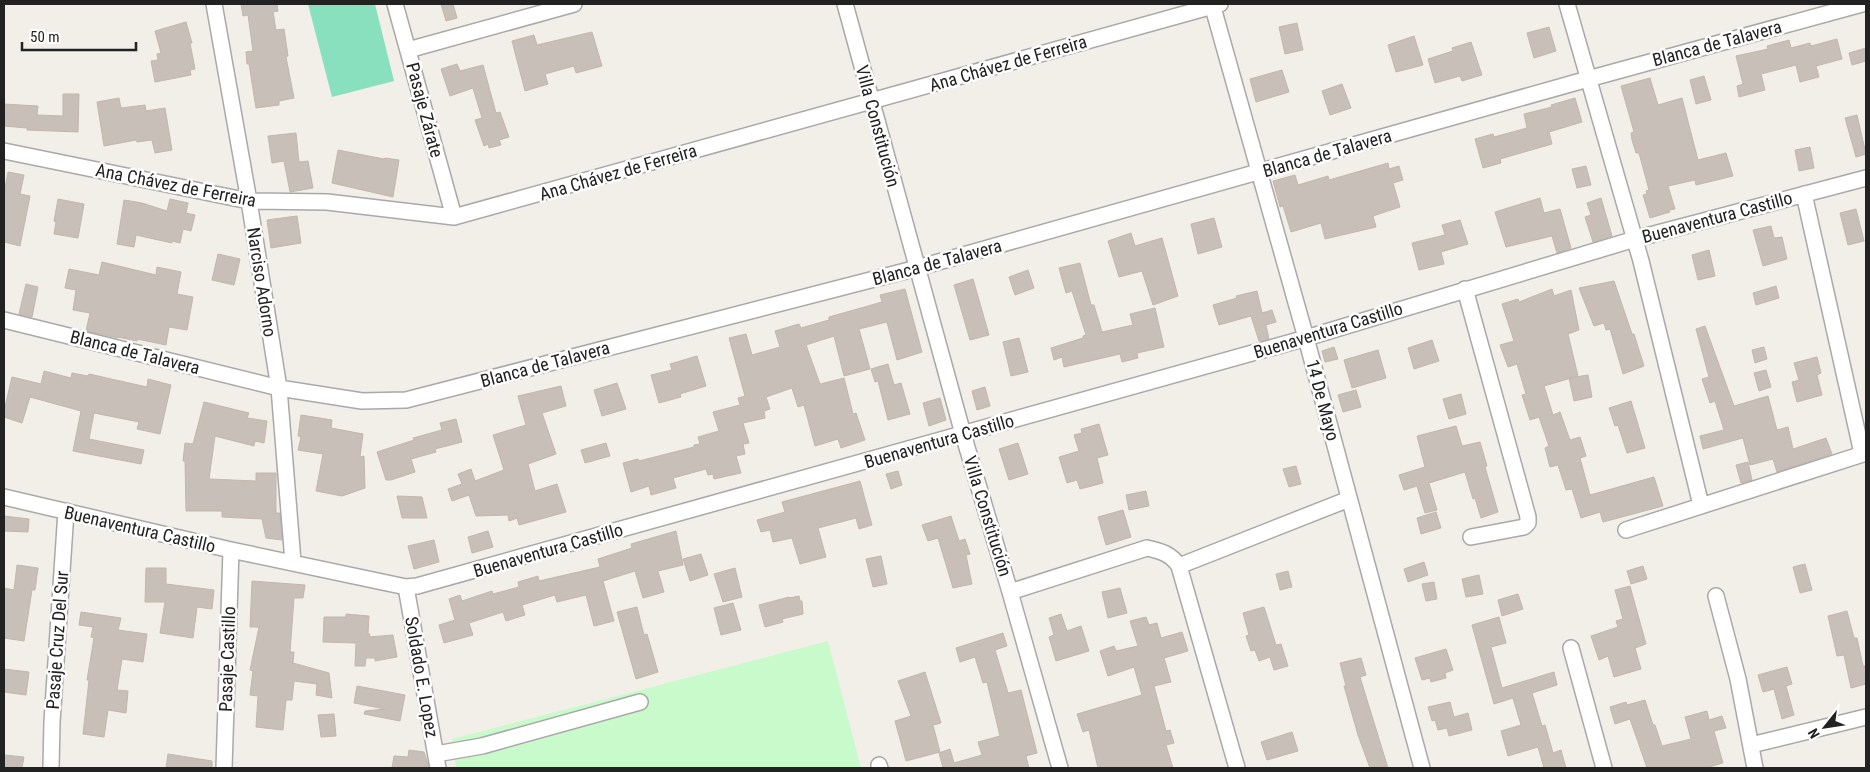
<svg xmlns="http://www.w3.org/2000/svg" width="1870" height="772" viewBox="0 0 1870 772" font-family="'Roboto Condensed',sans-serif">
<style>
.park{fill:#c8facc}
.pitch{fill:#88e0be}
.building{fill:#c7bfb8;stroke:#c4b6ab}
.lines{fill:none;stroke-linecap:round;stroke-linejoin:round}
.minor-casing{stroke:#a9a9a9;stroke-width:18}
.minor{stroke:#fff;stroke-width:15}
.labels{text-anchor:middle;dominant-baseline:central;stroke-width:5;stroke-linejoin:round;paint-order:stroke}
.street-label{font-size:18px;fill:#222;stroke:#fff}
</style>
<rect width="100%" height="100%" fill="#f2efe9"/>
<path class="park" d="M828 641 861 768H456L452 739Z"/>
<path class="pitch" d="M308 4H375L394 81 332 97Z"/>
<path class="building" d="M241 4H277L278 11 273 12 276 30 284 29 288 56 286 57 294 98 279 101V105L256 108 249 64H247L246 52 253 51 248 15 243 16Z
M441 4H453L457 18 446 21Z
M186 22 192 43H190L195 69 190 70 191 75 155 82 151 61 158 60 157 54 161 53 155 31Z
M1297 23 1303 50 1285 54 1279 27Z
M1549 27 1556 51 1534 58 1527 33Z
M592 32 602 66 576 73 574 66 545 74 548 84 525 91 512 41 534 35 537 45Z
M1414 36 1423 65 1396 72 1388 45Z
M1837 39 1842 59 1816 66 1819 77 1800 82 1796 65 1761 74 1765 90 1739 97 1737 86 1743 84 1736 56 1768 49 1767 46 1789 40 1791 48 1810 43 1811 46Z
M1471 42 1482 75 1462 81 1460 76 1435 83 1428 59 1453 51 1452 48Z
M1866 48V61L1852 65 1849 53Z
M457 64 460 71 483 65 496 113 500 112 509 137 499 140 501 145 489 148 488 144 484 146 475 120 482 118 473 88 450 96 441 69Z
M1282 70 1289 92 1256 102 1250 79Z
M1704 76 1711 100 1696 104 1690 80Z
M1650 78 1658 105 1682 98 1698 160 1726 153 1733 176 1696 185 1695 180 1668 186 1675 209 1669 210 1670 212 1650 218 1643 195 1647 194 1646 191 1649 190 1639 153H1636L1632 140 1631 133 1634 132 1621 86Z
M1342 84 1351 108 1330 115 1322 91Z
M63 94H79L78 132 27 130V128L4 126V104L38 106 37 115 63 116Z
M119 98 121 108 145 105 146 111 165 108 172 150 155 153 152 140 137 142 136 140 104 146 97 102Z
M1575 98 1582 122 1549 132 1552 144 1500 159 1501 163 1483 168 1475 139 1493 134 1494 137 1527 128 1524 114 1552 107 1551 105Z
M1857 115 1866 154 1856 157 1845 118Z
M296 133 299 162 308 161 313 188 290 192 284 161 272 163 268 136Z
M1810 147 1814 168 1799 171 1795 150Z
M338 150 384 159 385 158 399 160 393 197 332 183Z
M1388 163 1389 169 1399 166 1403 180 1393 183 1400 207 1373 216 1376 227 1325 239 1321 223 1291 232 1283 206 1280 207 1273 181 1295 175 1298 185 1328 176 1329 180Z
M1586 166 1591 185 1577 188 1572 169Z
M8 172 24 175 20 194 30 196 20 246 4 242V194Z
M1540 198 1544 213 1560 209 1571 248 1557 253 1552 236 1506 247 1495 212Z
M1601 198 1612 236 1593 242 1585 217 1591 215 1587 203Z
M58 199 84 204 78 238 54 234 56 222 54 221Z
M170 199 188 203 186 213 195 215 191 231 183 229 180 243 172 241V243L136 235 134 247 117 244 124 200 142 203 167 211Z
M1856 209 1864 241 1848 245 1840 213Z
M297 216 301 243 271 248 267 220Z
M1214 218 1222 247 1198 254 1191 224Z
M1460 220 1468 244 1441 252 1444 264 1419 270 1412 243 1445 235 1442 225Z
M1771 226 1774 238 1782 237 1787 259 1763 266 1753 230Z
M1131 233 1135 246 1162 238 1178 296 1153 305 1142 271 1119 277 1108 241Z
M1709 250 1715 276 1698 280 1692 255Z
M218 254 240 259 234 285 212 280Z
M102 262 156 275 157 267 181 272 177 294 193 297 187 330 169 327 166 345 137 339V341L118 337V338L86 331 90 313 73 310 76 290 65 288 69 269 99 275Z
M1080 263 1091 305H1094L1102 332 1133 325 1130 314 1155 308 1164 347 1137 353 1138 358 1122 362 1120 354 1064 367 1062 357 1054 360 1051 348 1083 338V336L1086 335 1072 291 1066 293 1059 268Z
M1028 270 1034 288 1015 295 1009 277Z
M973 279 989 335 970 340 954 285Z
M1614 281 1632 334H1634L1644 366 1623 374 1610 329 1606 330 1604 323 1594 326 1579 288Z
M26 284 38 287 32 317 19 314Z
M1776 286 1779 298 1756 305 1753 293Z
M905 289 922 352 897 360 887 322 859 329 870 369 844 376 834 336 806 345 820 384 844 378 853 414 856 413 865 440 841 448 838 439 815 446 804 405 798 407 792 388 766 397 770 409 764 411 765 418 743 423 749 443 743 444 745 454 736 456 741 473 714 479 713 474 708 475 706 469 673 478 676 488 651 495 649 486 631 492 623 463 638 459 639 461 694 447V445L700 444 698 437 719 431 713 412 740 405 738 398 745 396 729 338 746 334 752 355 780 347 775 331 799 324 801 328 829 320V317L882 302 880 295Z
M1552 289 1554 296 1571 290 1579 330 1568 334 1578 376 1544 386 1553 415 1560 412 1570 440 1580 437 1586 456 1580 458 1590 495 1654 477 1663 506 1603 522 1600 512 1581 518 1572 489 1566 490 1558 465 1550 467 1545 448 1549 446 1539 417 1530 420 1522 395 1526 394 1517 364 1508 367 1500 345 1514 341 1502 304 1518 299 1519 302Z
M1257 291 1262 313 1272 310 1276 322 1266 325 1269 339 1259 341 1251 316 1219 325 1213 305 1237 298 1236 296Z
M1705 326 1734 406 1768 396 1777 430 1788 427 1793 449 1826 438 1832 454 1777 472 1773 459 1750 465 1743 438 1703 449 1700 436 1724 430 1715 401 1710 403 1702 379 1709 377 1696 329Z
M1019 338 1028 372 1011 376 1003 342Z
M1432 340 1439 361 1414 369 1408 348Z
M1334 347 1338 359 1325 362 1322 351Z
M1764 347 1767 359 1755 363 1752 350Z
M1378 350 1386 378 1352 388 1344 360Z
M697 356 706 386 680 394 681 397 659 403 651 375 672 370 670 364Z
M1817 357 1821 373 1817 375 1822 395 1797 402 1792 382 1799 380 1794 363Z
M888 364 894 385 901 383 910 414 888 420 878 381 875 382 871 369Z
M1766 370 1771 387 1759 391 1754 373Z
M44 371 71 378 72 373 88 376 89 374 147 387 148 379 171 385 160 434 137 429 139 422 94 413 89 439 144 450 141 464 73 451 81 411 30 397 22 423 4 417V411L12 377 41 384Z
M1588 375 1592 397 1574 401 1569 378Z
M617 383 626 409 602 416 594 390Z
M561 386 566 406 542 413 556 454 528 464 535 491 557 484 566 512 519 525 517 518 509 521 508 515 476 516 469 495 452 501 448 489 462 484 458 474 471 469 475 481 504 470 493 435 526 425 518 396Z
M985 387 990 406 977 410 972 391Z
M1356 390 1361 407 1343 412 1338 395Z
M1461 394 1466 414 1449 419 1443 399Z
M940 398 946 420 929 426 923 403Z
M1631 401 1645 448 1627 453 1618 425 1615 426 1609 408Z
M204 402 249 413 247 418 267 421 264 443 255 441 254 446 215 436 209 479 256 481V473H276V513H280L282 540 266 538 262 519 222 517V511H186L185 461H183L185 443 193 444Z
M301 415 332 420 331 428 363 434 360 457 364 456 365 488 342 496 316 491 323 454 298 450 301 437 298 436Z
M456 419 462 442 435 449 436 452 411 459 415 472 391 480H386L377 452 414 440 413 438 442 430 440 423Z
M1099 424 1108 455 1097 458 1103 483 1080 489 1077 480 1067 483 1059 457 1079 451 1074 435 1082 433 1081 429Z
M1456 426 1462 446 1480 442 1487 466 1485 467 1498 512 1481 518 1475 498 1473 499 1465 472 1429 483 1437 510 1425 513 1417 486 1404 490 1399 475 1425 467 1417 436Z
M606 443 610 456 585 463 581 450Z
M1018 443 1028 474 1009 480 999 449Z
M1748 462 1752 480 1741 483 1736 465Z
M1296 466 1301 484 1289 487 1283 469Z
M898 471 902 485 891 489 886 474Z
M860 481 872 525 859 529 856 518 818 528 826 557 800 564 792 538 773 542 770 530 761 532 757 520 785 512 782 502Z
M1146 491 1149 506 1129 510 1126 495Z
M397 496 422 497 427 518H402Z
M1123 510 1131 537 1106 545 1098 517Z
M1436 512 1441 528 1421 534 1417 518Z
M4 516 29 519 28 532 4 531Z
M951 516 959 541 965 539 970 554 966 555 972 584 953 588 938 538 928 541 922 525Z
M488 531 493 547 472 553 468 537Z
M676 531 683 565 658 571 664 592 643 598 635 571 603 581 614 621 594 626 586 595 557 602 555 595 522 605 525 615 506 621 503 612 469 623 473 635 444 643 439 625 455 620 449 599 460 595 462 601 492 591 493 594 519 587 518 582 538 576 539 581 600 567 598 559 632 548 631 544Z
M434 540 439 562 414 569 408 546Z
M701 554 708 575 690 581 683 559Z
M881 556 887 584 873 587 866 559Z
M1424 562 1428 575 1408 582 1404 569Z
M1805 564 1812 590 1800 593 1793 567Z
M17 565 38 568 35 590H32L24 641 4 638V588L14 590Z
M1643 566 1647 579 1631 584 1627 571Z
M146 568H166V584L214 590 212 609 197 607 193 638 160 633 165 602H145Z
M735 568 742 597 723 602 714 574Z
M1288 571 1292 587 1280 590 1276 574Z
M1479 575 1483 594 1466 597 1462 579Z
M252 581 305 585 303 598H294L290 652H294L293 663 329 673 332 698 316 695 317 684 294 681 292 700H286L283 730 256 727 258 696 250 695 253 671 250 670 259 627H250Z
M1434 582 1437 599 1426 601 1422 584Z
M1630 586 1646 644 1635 648 1641 669 1614 677 1608 656 1599 660 1591 636 1618 627 1616 621 1623 619 1615 590Z
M1120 588 1127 613 1108 618 1102 592Z
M1518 594 1523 609 1502 616 1498 600Z
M799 596 800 601H802L803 614 782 619 783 622 765 627 759 605 789 597V598Z
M733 603 741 630 721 635 714 608Z
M637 607 644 635 647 634 658 672 636 679 617 612Z
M1264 607 1276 645 1281 644 1288 666 1274 670 1270 657 1259 661 1255 650 1251 651 1246 636 1249 635 1243 613Z
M1847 611 1854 638H1857L1863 666H1866V684L1851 688 1844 655 1837 656 1828 616Z
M81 612 121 618 118 630 147 634 143 662 122 659 117 690 128 691 126 713 108 710 104 737 83 734 89 680H87L94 638 91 637 93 627 79 625Z
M346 614 369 616 368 634H370L369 637 393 635 397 657 375 661V658H366L365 666H355L356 643 323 642 324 617H346Z
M1061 614 1067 631 1081 626 1089 651 1056 661 1049 637 1054 635 1049 618Z
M1146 617 1149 625 1157 623 1161 638 1182 632 1188 651 1164 658 1171 682 1154 686 1166 731 1170 730 1174 743 1166 745 1173 768H1098L1089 730 1083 732 1077 714 1142 695 1134 667 1108 676 1100 651 1114 646 1116 651 1138 646 1130 621Z
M1499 617 1506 643 1491 647 1502 688 1554 672 1557 685 1532 693 1542 726 1545 725 1553 753 1561 750 1566 768H1544L1538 747 1508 756 1501 731 1521 725 1513 698 1494 704 1472 625Z
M1003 633 1007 646 995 650 1008 693 1021 690 1037 753 1026 756 1029 768H943L939 753 950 749 954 763 982 755 978 742 1000 736 987 682 983 683 975 657 960 662 956 648Z
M1446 649 1453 670 1445 673 1446 678 1431 682 1430 678 1422 680 1415 658Z
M1361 658 1366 675 1360 677 1388 768H1370L1358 735 1344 686H1346L1340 663Z
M1787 667 1792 684 1786 686 1794 715 1782 719 1774 689 1763 692 1758 675Z
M4 669 29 672 26 695 4 692Z
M925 672 941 723 933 725 940 752 906 761 895 721 911 716 898 681Z
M357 686 405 695 400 721 364 714 365 711 385 709 354 703Z
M1645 700 1653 725H1655L1662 746 1691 739 1685 717 1707 711 1709 720 1722 716 1726 728 1714 731 1723 763 1706 768H1647L1630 719 1615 724 1610 707 1626 702 1627 705Z
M1450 702 1454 717 1468 713 1472 730 1449 736 1447 728 1438 730 1435 720 1432 721 1428 707Z
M334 714 336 736 321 737 318 715Z
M1292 732 1298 751 1267 760 1261 742Z
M409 750 424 752 429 768H392L394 756 408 757Z
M168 754 212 761V768H166Z
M4 755 24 757 22 768H4Z"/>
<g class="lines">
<defs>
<path id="minor" d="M214 4 249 201 279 388 293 562
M395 4 454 217
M845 4 963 434 1010 592 1060 768
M1212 4 1306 338 1422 768
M1567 4 1641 261 1701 505
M408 50 574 4
M4 151 249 201 327 202 454 217 1220 4
M1804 194 1862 453
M1465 289 1528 517V523L1524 527 1471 537
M4 320 279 388 362 401 406 400 917 268 1588 79 1862 4
M4 497 231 550 406 587 417 586 1306 338 1635 239 1866 178
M1626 530 1866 453
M1179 566 1237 768
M406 587 438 768
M1010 592 1147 548C1161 551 1171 554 1179 566L1349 499
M1716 596 1738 679 1755 768
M1571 648 1604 768
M1751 745 1866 717
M436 754 482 746 640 702
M879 765 880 768
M51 768 52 722 66 511
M224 768 231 550"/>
</defs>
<use href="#minor" class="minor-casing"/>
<use href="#minor" class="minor"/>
</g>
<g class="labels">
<g class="street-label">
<text transform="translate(1717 43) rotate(-15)">Blanca de Talavera</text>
<text transform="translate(1008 63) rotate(-16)">Ana Chávez de Ferreira</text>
<text transform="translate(425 110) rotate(75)">Pasaje Zárate</text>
<text transform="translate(878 126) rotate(75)">Villa Constitución</text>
<text transform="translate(1327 153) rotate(-16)">Blanca de Talavera</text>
<text transform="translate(618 172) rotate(-16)">Ana Chávez de Ferreira</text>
<text transform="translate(176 185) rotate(11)">Ana Chávez de Ferreira</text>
<text transform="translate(1717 217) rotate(-15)">Buenaventura Castillo</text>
<text transform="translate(937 262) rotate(-15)">Blanca de Talavera</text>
<text transform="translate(262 282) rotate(81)">Narciso Adorno</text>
<text transform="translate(1328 330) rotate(-17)">Buenaventura Castillo</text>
<text transform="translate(135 352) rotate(14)">Blanca de Talavera</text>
<text transform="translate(545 364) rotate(-15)">Blanca de Talavera</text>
<text transform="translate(1323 400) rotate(75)">14 De Mayo</text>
<text transform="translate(939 441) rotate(-16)">Buenaventura Castillo</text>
<text transform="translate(988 516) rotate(73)">Villa Constitución</text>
<text transform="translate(140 529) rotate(13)">Buenaventura Castillo</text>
<text transform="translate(548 550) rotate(-16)">Buenaventura Castillo</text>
<text transform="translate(57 640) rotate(-86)">Pasaje Cruz Del Sur</text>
<text transform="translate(227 659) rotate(-88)">Pasaje Castillo</text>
<text transform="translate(422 677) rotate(80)">Soldado E. Lopez</text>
</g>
</g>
<rect width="1870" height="772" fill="none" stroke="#222222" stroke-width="10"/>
<g transform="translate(1825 727) rotate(240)" stroke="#ffffff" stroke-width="4" paint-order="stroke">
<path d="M0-4L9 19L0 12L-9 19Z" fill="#222222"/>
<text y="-8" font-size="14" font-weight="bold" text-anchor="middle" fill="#222222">N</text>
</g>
<path d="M22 42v8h114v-8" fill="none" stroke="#222222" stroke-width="2.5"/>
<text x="30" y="42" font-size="15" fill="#222222" stroke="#ffffff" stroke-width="4" paint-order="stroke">50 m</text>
</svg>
